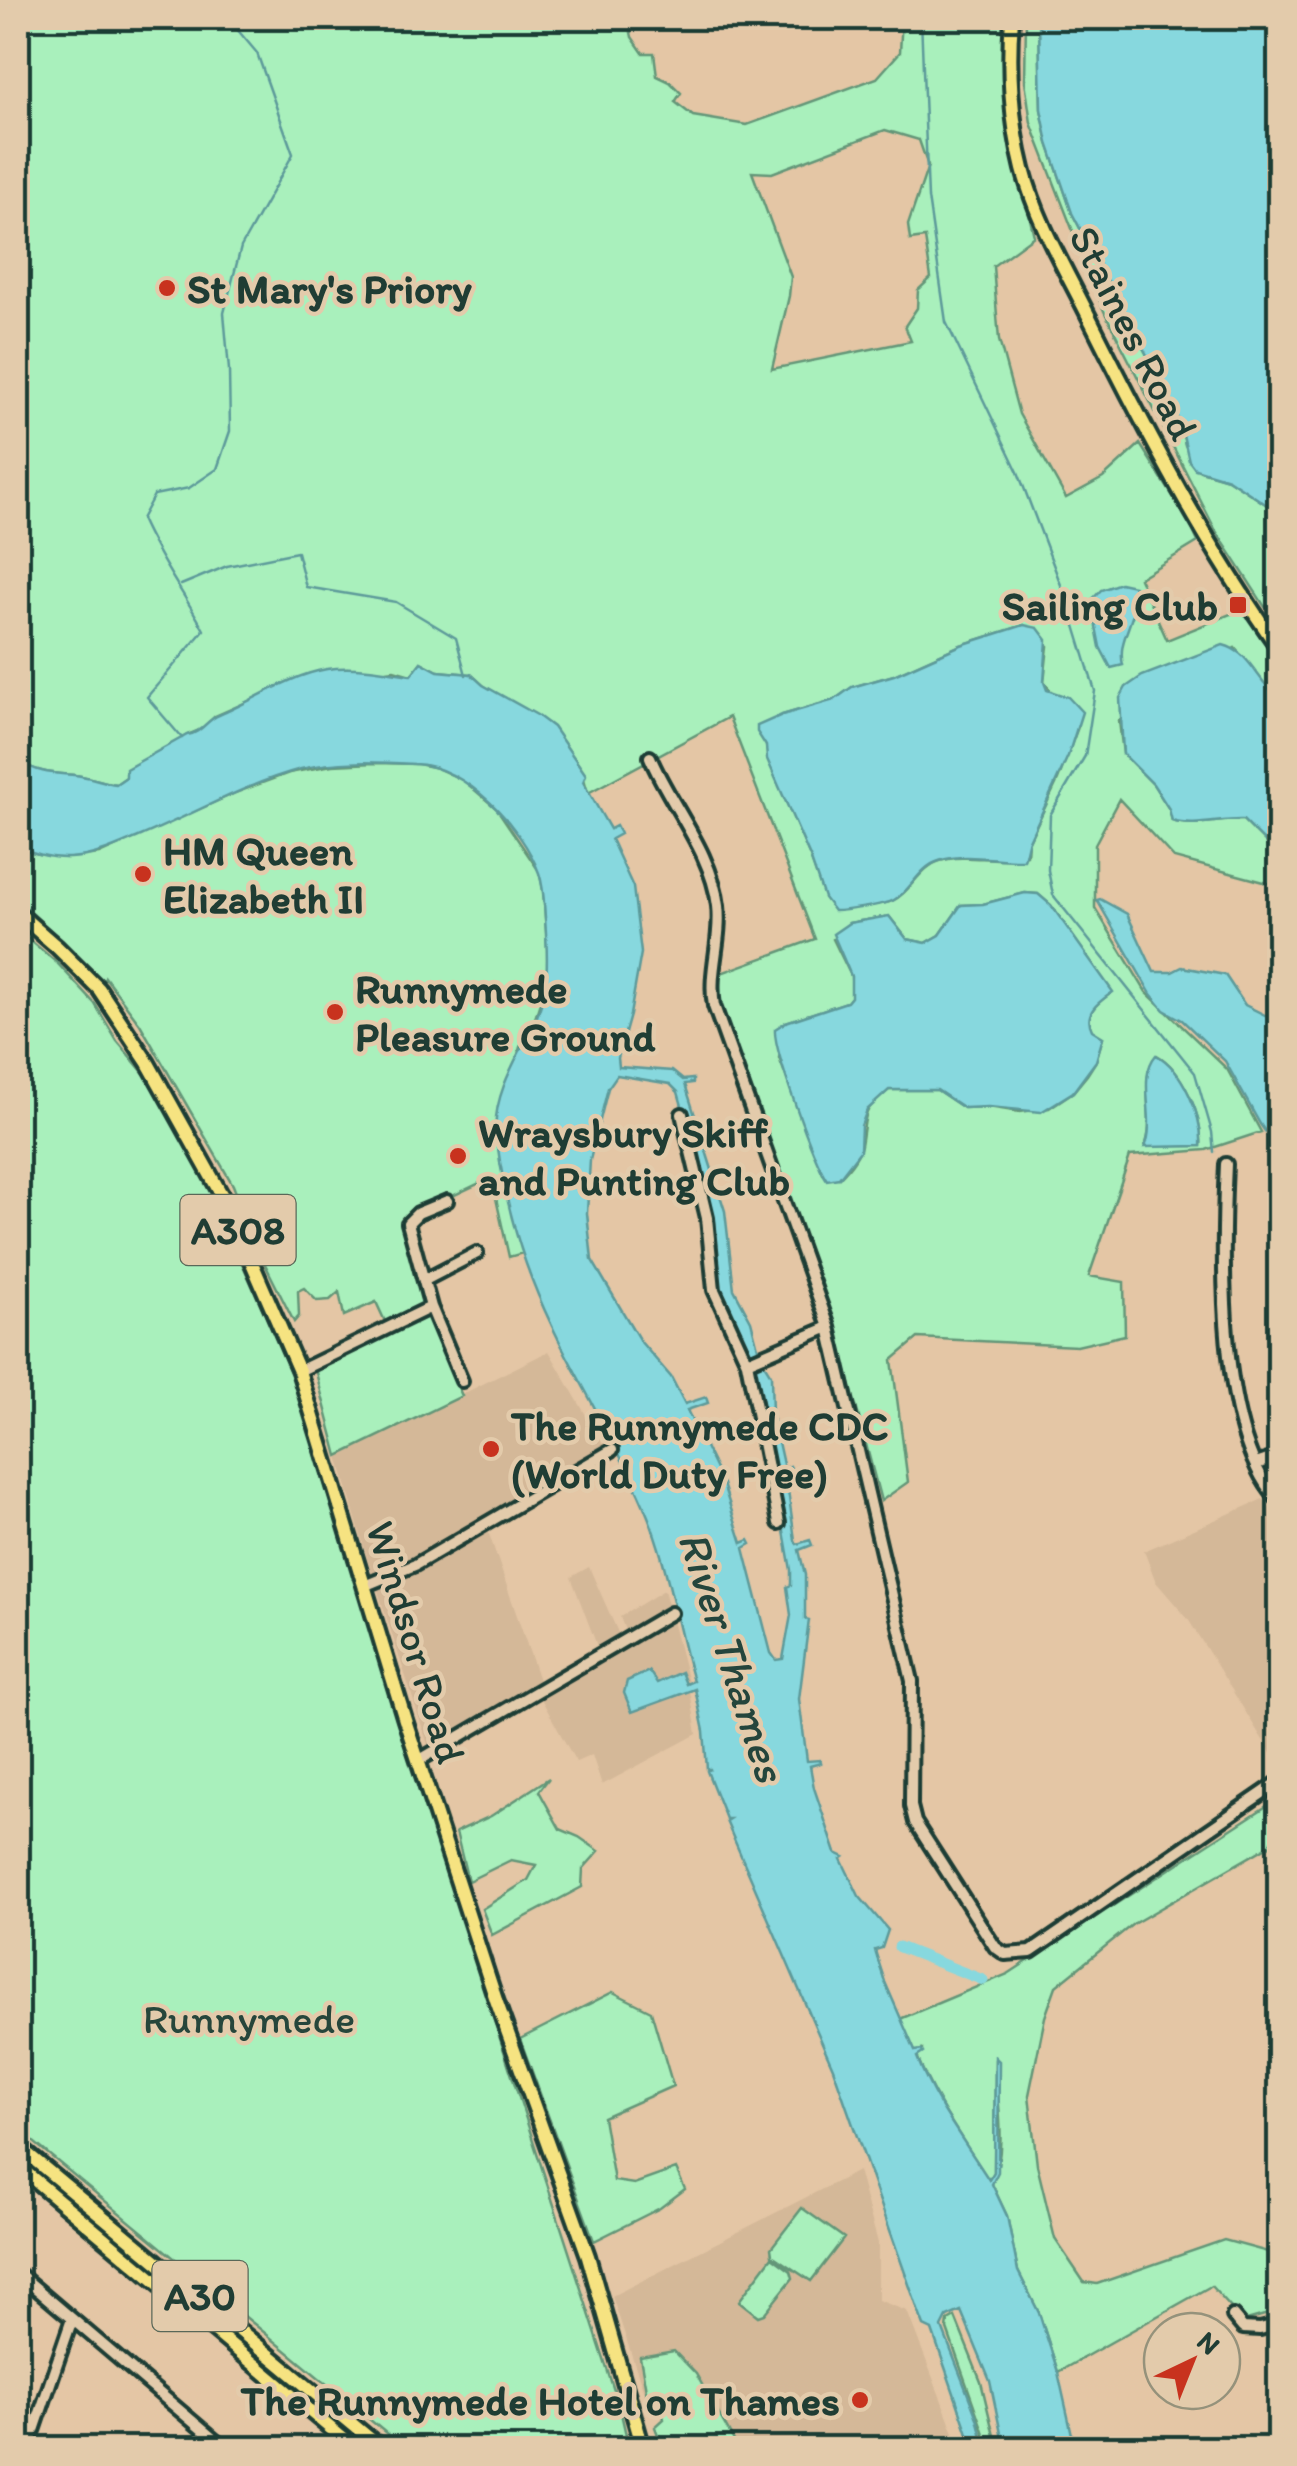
<svg xmlns="http://www.w3.org/2000/svg" width="1297" height="2466" viewBox="0 0 1297 2466" font-family="Itim,sans-serif">
<style>
.built{fill:#d4b898}
.green{fill:#a9f0bc;stroke:#649678;stroke-width:2.5;fill-rule:evenodd}
.water{fill:#87d8de;stroke:#5d9a9a;stroke-width:2.5;fill-rule:evenodd}
.lines{fill:none;stroke-linecap:round;stroke-linejoin:round}
.stream{stroke:#5d9a9a;stroke-width:2.5}
.canal{stroke:#87d8de;stroke-width:11}
.minor-casing{stroke:#1f3d34;stroke-width:18}
.major-casing{stroke:#1f3d34;stroke-width:20}
.minor{stroke:#e3cbab;stroke-width:10}
.major{stroke:#f6e381;stroke-width:12}
.poi-dot{fill:#c8321e;stroke:#e3cbab;stroke-width:4}
.labels{text-anchor:middle;dominant-baseline:central;stroke-width:9;stroke-linejoin:round;paint-order:stroke}
.shield{fill:#e3cbab;stroke:#5a6858;stroke-width:2.5}
.shield-label{font-size:40px;font-weight:bold;fill:#1f3d34}
.poi-label{font-size:42px;font-weight:bold;fill:#1f3d34;stroke:#e3cbab;text-anchor:start}
.street-label{font-size:42px;fill:#1f3d34;stroke:#e3cbab}
.park-label{font-size:42px;fill:#26463b;stroke:#e3cbab}
.water-label{font-size:45px;font-style:italic;fill:#24453c;stroke:#e3cbab}
</style>
<rect width="100%" height="100%" fill="#e4c6a5"/>
<filter id="ink" filterUnits="userSpaceOnUse"><feTurbulence type="fractalNoise" baseFrequency=".01" numOctaves="2"/><feDisplacementMap in="SourceGraphic" scale="20" xChannelSelector="R" yChannelSelector="G"/><feConvolveMatrix kernelMatrix="1 2 1 2 8 2 1 2 1" color-interpolation-filters="sRGB"/></filter>
<g filter="url(#ink)">
<path class="built" d="M549 1351 609 1455 488 1531 540 1683 429 1748 368 1561 338 1456Z
M1263 1499 1279 1516V1766L1188 1619 1156 1582 1144 1551Z
M589 1567 620 1637 626 1633 620 1617 664 1590 690 1690 697 1734 602 1785 592 1755 576 1762 539 1695 602 1659 571 1577Z
M858 2171 878 2243V2300L907 2311 960 2448H662L655 2427 664 2419 662 2409 649 2407 612 2296Z"/>
<path class="green" d="M18 18H628L632 37 643 53H654L657 76 670 82 681 93 675 102 693 116 747 125 877 78 900 52 902 18H1005L1008 125 1034 236 993 266 999 340 1019 414 1066 498 1103 478 1140 444 1189 522 1198 542 1139 578 1167 640 1245 608 1279 654V698C1261 685 1249 664 1235 648L1119 721 1123 754 1153 784 1169 809 1172 821C1195 828 1220 819 1243 820L1279 856V886L1174 858 1119 799 1095 844V908L1146 992 1227 1069 1261 1132 1206 1150 1130 1156 1089 1276 1124 1282 1125 1335 1077 1346 918 1338 892 1360 908 1482 881 1501 847 1372 710 977 815 939 729 717 588 793 581 768 552 727 483 685 471 674 438 671 421 662 411 675 394 670 379 672 347 668 313 673 215 716 202 729 187 735 116 784C102 782 88 776 74 775 52 773 38 773 18 761ZM885 130 919 140 928 166 908 225 910 240 925 238 931 278 918 290 917 308 905 326 911 341 772 369 789 296 791 277 752 172 772 173ZM1024 625 1048 646 1044 682 1078 727 1058 780 1028 843 1027 855C999 865 969 852 940 861 921 866 909 894 892 901 880 907 866 903 854 909L825 898 810 857 768 759 766 746 782 715 834 700 853 687 894 675 961 645ZM1025 893 1038 894 1051 905 1112 992C1099 1002 1083 1012 1092 1031L1103 1037 1096 1061 1087 1075 1073 1092 1049 1108 1020 1112 988 1107 964 1108 937 1090H889C860 1112 867 1113 861 1145 859 1157 847 1170 839 1178L823 1174 779 1058 786 1022 847 1002 852 996 851 976 833 939 849 923 889 916 907 939 926 943 940 935 961 905 983 904ZM1157 1055C1182 1069 1203 1117 1201 1146H1145C1157 1118 1136 1078 1157 1055Z
M1026 18H1039L1041 109 1048 143 1072 213 1148 357 1170 409 1180 421 1185 445 1200 471 1228 479 1279 513V600L1265 607 1216 531 1104 311 1031 123 1025 81Z
M375 763 418 764 437 768 463 780 497 809 539 871 543 889 549 974 532 1028 520 1047 496 1133 505 1187 523 1253 509 1257 492 1180 488 1179 404 1219C400 1243 415 1259 424 1279 433 1298 437 1320 444 1341L442 1350 462 1396 338 1456 314 1365 388 1328 376 1302 344 1316 339 1292 330 1300 317 1301 304 1288 298 1291 299 1316 294 1322 256 1246 233 1185 140 1024 105 977 104 981 18 900V847L38 854 66 858 99 854 235 793 289 773 332 765Z
M18 930 57 963 95 1004 117 1041 152 1083 194 1156 281 1350 302 1401 315 1453 412 1767 620 2409 629 2448H404L18 2129Z
M549 1778 539 1791 560 1829 579 1837 599 1851 583 1869 582 1887 492 1935 482 1909 528 1880 536 1865 511 1860 468 1881 456 1832 491 1816Z
M1279 1798V1828L1270 1845 1133 1924 1056 1986 1045 2017 1029 2095 1037 2165 1055 2239 1084 2282 1097 2284 1224 2240 1279 2255V2311L1243 2321 1211 2286 1058 2372 1039 2313 1018 2271 1007 2216 992 2184C1008 2149 997 2097 995 2059L994 2172 989 2181C963 2139 935 2103 917 2056L922 2053V2050L915 2052 900 2019 1008 1974Z
M613 1992 651 2011 673 2086 603 2117 614 2181 634 2184 676 2169 685 2189 660 2208 594 2241 520 2039Z
M802 2208 844 2238 811 2281 772 2255 771 2248Z
M772 2257 791 2271 793 2278 764 2314 758 2316 739 2301Z
M955 2317 981 2382 997 2448H989L947 2329 948 2321Z
M674 2351 696 2374 738 2448H663L655 2427 664 2419 662 2409 649 2407 640 2357Z"/>
<path class="water" d="M1039 18H1279V513L1228 479 1195 469 1189 461 1180 421 1170 409 1148 357 1072 213 1048 143 1041 109Z
M1120 583 1134 586C1141 619 1116 636 1123 665L1111 668 1100 647 1091 601 1101 590Z
M1024 625 1038 628 1047 640 1044 682 1047 690 1068 697 1082 712 1068 756 1028 843 1024 860C997 861 966 852 939 861 919 867 911 891 894 900 886 905 844 911 834 911L824 898 810 857 767 759 766 746 757 732V726L782 715 834 700 852 687 894 675 961 645Z
M1223 645C1251 652 1257 682 1279 698V856L1243 820C1220 819 1195 828 1172 821L1169 809 1153 784 1123 754 1120 698 1126 687 1142 676Z
M421 662 438 671 471 674 483 685 537 715 553 727 586 775 583 782 610 829 616 826 620 834 611 839 633 887 641 953 630 1015 618 1058 619 1067 672 1071 683 1080 693 1079V1083L685 1084 725 1211 734 1289 751 1321 761 1359 771 1375 772 1415 784 1469 790 1466 792 1470 786 1476 795 1540 797 1544 810 1540 812 1545 799 1550 805 1575V1619L809 1620 799 1699 807 1761 820 1760 821 1763 810 1766 814 1788 836 1853 844 1857 841 1859 859 1896 888 1930 882 1948 875 1950 876 1954 885 1982 915 2051 921 2050 923 2053 917 2057C934 2102 963 2139 989 2180L994 2172 995 2057 999 2061 998 2172 992 2184 1007 2216 1018 2271 1039 2313 1058 2372 1075 2448H1004L990 2381 961 2311 947 2317 942 2327 977 2418 985 2448H974L972 2445 932 2330 924 2326 918 2310 833 2068 726 1821 729 1819H726L707 1771 711 1769H707L704 1731 695 1689 632 1712 624 1693 627 1681 649 1671 657 1683 681 1672 686 1684 693 1681C676 1624 668 1562 643 1504 610 1427 562 1358 532 1280 514 1234 502 1183 496 1134 492 1098 516 1059 532 1028 550 991 548 958 545 918 544 903 544 887 539 873 523 828 465 765 414 764 378 762 336 760 301 769 245 784 194 814 141 836 117 846 95 857 69 858 51 859 34 853 18 847V761C38 773 52 773 74 775 88 776 102 782 116 784L126 777V769L187 735C202 733 206 720 219 715 253 701 290 675 327 669 354 665 386 671 411 675ZM617 1075 670 1084 678 1092 715 1222 720 1291 753 1358 791 1570V1585L787 1587 791 1615 783 1659 776 1660 771 1653 744 1548 751 1544 749 1540 742 1543 723 1484 687 1410 708 1403 706 1397 685 1404 671 1377 640 1341 592 1260 587 1213 590 1160 608 1088Z
M1025 893 1038 894 1051 905 1113 992C1099 1002 1083 1012 1092 1030L1103 1037 1096 1061 1073 1092 1041 1112 988 1107 964 1108 937 1090H889L867 1110 861 1126 860 1151 839 1178 827 1180C814 1161 773 1049 775 1029L786 1022 847 1002 851 997V976L833 934 849 923 889 916 907 939 926 943 940 935 961 905 983 904Z
M1100 899 1127 914 1154 972H1172L1182 967 1225 975 1245 1005 1279 1022V1151L1260 1124 1225 1061 1182 1020 1164 1010 1151 994 1097 900Z
M1156 1055C1182 1068 1203 1117 1201 1146L1145 1147C1157 1119 1136 1078 1156 1055Z"/>
<g class="lines">
<path class="stream" d="M213 18 236 28 250 18
M921 18 928 198 946 322 1018 472 1069 606 1095 691 1085 756 1050 815 1048 870 1053 895 1195 1073 1212 1132 1214 1152
M181 585 227 566 297 552 306 587 396 602 456 638 466 675
M182 738 147 697 204 630C183 592 158 558 141 519L154 495 189 488 217 469 230 431 229 370 224 313 241 247 293 154 257 53 236 28"/>
<path class="canal" d="M899 1947 983 1980"/>
<defs>
<path id="minor" d="M650 757C670 805 712 852 718 906 722 940 708 972 714 1006L829 1327 912 1681 911 1806 915 1822 995 1947 1005 1954 1031 1952 1280 1781
M682 1114 707 1218 714 1290 747 1362 779 1523
M1226 1164C1222 1250 1216 1438 1280 1502
M425 1280 477 1253
M431 1307 462 1381
M747 1362 829 1327
M299 1371 431 1307 408 1223 418 1213 447 1201
M1256 1464 1280 1456
M364 1586 415 1565 612 1450
M418 1761 671 1613
M18 2273 224 2448
M1233 2316 1243 2328 1260 2329 1280 2324
M28 2448 72 2319"/>
<path id="major" d="M1012 18C1008 66 1011 122 1023 169 1037 223 1067 272 1091 321 1148 435 1206 546 1280 650
M18 913 57 947 99 989 148 1063 226 1203 299 1371 405 1720 496 2000 588 2256 643 2448
M18 2146 381 2448
M18 2166 354 2448"/>
</defs>
<use href="#minor" class="minor-casing"/>
<use href="#major" class="major-casing"/>
<use href="#minor" class="minor"/>
<use href="#major" class="major"/>
</g>
</g>
<g class="poi-dot">
<circle cx="167" cy="288" r="10"/>
<rect x="1228" y="595" width="20" height="20" rx="5"/>
<circle cx="143" cy="874" r="10"/>
<circle cx="335" cy="1012" r="10"/>
<circle cx="458" cy="1156" r="10"/>
<circle cx="491" cy="1449" r="10"/>
<circle cx="860" cy="2400" r="10"/>
</g>
<g class="labels">
<g class="shield">
<rect x="180.5" y="1195" width="115" height="70" rx="8"/>
<rect x="152.5" y="2261" width="95" height="70" rx="8"/>
</g>
<g class="shield-label">
<text x="238" y="1230">A308</text>
<text x="200" y="2296">A30</text>
</g>
<g class="poi-label">
<text x="187" y="288">St Mary's Priory</text>
<text x="1218" y="605" text-anchor="end">Sailing Club</text>
<text x="163" y="850">HM Queen<tspan x="163" dy="48">Elizabeth II</tspan></text>
<text x="355" y="988">Runnymede<tspan x="355" dy="48">Pleasure Ground</tspan></text>
<text x="478" y="1132">Wraysbury Skiff<tspan x="478" dy="48">and Punting Club</tspan></text>
<text x="511" y="1425">The Runnymede CDC<tspan x="511" dy="48">(World Duty Free)</tspan></text>
<text x="840" y="2400" text-anchor="end">The Runnymede Hotel on Thames</text>
</g>
<g class="street-label">
<text transform="translate(1134 333) rotate(63)">Staines Road</text>
<text transform="translate(416 1642) rotate(73)">Windsor Road</text>
</g>
<g class="park-label">
<text x="249" y="2018">Runnymede</text>
</g>
<g class="water-label">
<text transform="translate(733 1656) rotate(72)">River Thames</text>
</g>
</g>
<rect width="1297" height="2466" fill="none" stroke="#e3cbab" stroke-width="60"/>
<rect x="30" y="30" width="1237" height="2406" fill="none" stroke="#1f3d34" stroke-width="4" filter="url(#ink)"/>
<g transform="translate(1192 2361) rotate(43)"><circle r="48" fill="#e3cbab" stroke="#95927b" stroke-width="2.5"/>
<path d="M0-8L18 38L0 25L-18 38Z" fill="#c8321e"/>
<text y="-15" font-size="28" font-weight="bold" text-anchor="middle" fill="#1f3d34">N</text>
</g>
</svg>
